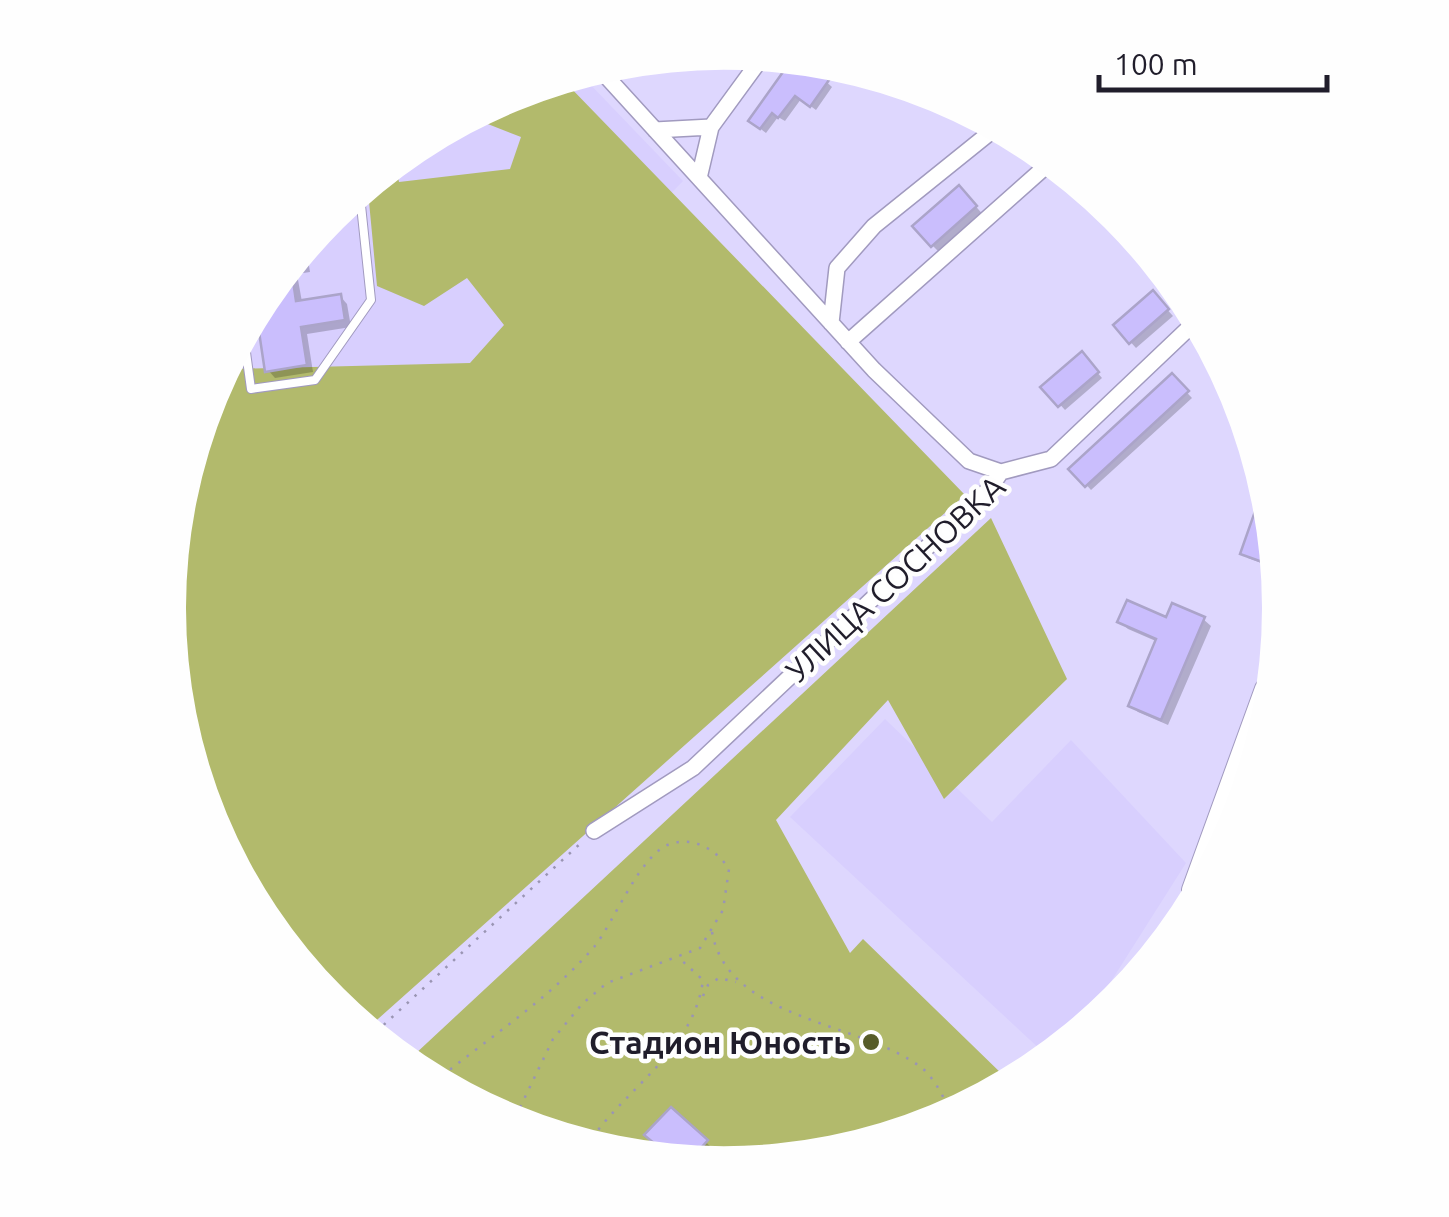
<svg xmlns="http://www.w3.org/2000/svg" width="1449" height="1217" viewBox="0 0 1449 1217" font-family="Ubuntu,sans-serif">
<style>
.built{fill:#d8cffe}
.green{fill:#b2ba6c}
.shadow{fill:#0003}
.building{fill:#cabefd;stroke:#aba4c9;stroke-width:2.5}
.lines{fill:none;stroke-linecap:round;stroke-linejoin:round}
.service-casing{stroke:#a19abf;stroke-width:10}
.minor-casing{stroke:#a19abf;stroke-width:18}
.tertiary-casing{stroke:#a19abf;stroke-width:22}
.path{stroke:#9a95b3;stroke-width:2.5;stroke-dasharray:2.5 8;stroke-linecap:butt}
.service{stroke:#fff;stroke-width:8}
.minor{stroke:#fff;stroke-width:15}
.tertiary{stroke:#fff;stroke-width:20}
.poi-dot{fill:#575c29;stroke:#fefefe;stroke-width:4}
.labels{text-anchor:middle;dominant-baseline:central;stroke-width:9;stroke-linejoin:round;paint-order:stroke}
.street-label{font-size:32px;fill:#201d2b;stroke:#fefefe}
.poi-label{font-size:32px;font-weight:bold;fill:#201d2b;stroke:#fefefe;text-anchor:end}
</style>
<rect width="100%" height="100%" fill="#ded7fe"/>
<path class="built" d="M586 80 683 181 472 398 204 432 211 395 332 215 512 95Z
M885 719 992 822 1071 740 1186 863 1084 1024 1043 1052 790 817Z"/>
<path class="green" d="M567 84 965 495 369 1027 331 1001 211 821 169 608 211 395 229 369 470 363 504 325 467 278 424 306 377 286 368 191 397 172 399 182 510 169 521 137 475 119 512 95Z
M991 518 1067 679 944 799 888 700 776 820 850 953 863 939 1005 1077 937 1122 724 1164 511 1122 413 1056Z"/>
<path class="shadow" d="M789 65 827 73 823 79 832 87 816 110 801 99 785 121 778 117 766 133 757 126Z
M970 200 987 219 944 257 933 246Z
M307 253 310 272 297 274 302 302 340 296 347 304 351 327 307 334 313 372 275 378 268 370 260 322Z
M1153 294 1173 316 1136 348 1116 326Z
M1203 344 1218 366 1217 368 1198 349Z
M1082 355 1102 378 1065 410 1044 387Z
M1172 377 1192 398 1091 490 1072 469Z
M1262 513 1272 567 1248 558 1242 553Z
M1203 619 1211 626 1168 725 1138 712 1131 705 1158 642 1128 629 1120 622Z
M671 1110 711 1147 700 1160 669 1154Z"/>
<path class="building" d="M788 65 816 71 829 80 810 107 795 96 778 118 772 113 760 129 748 121Z
M959 185 977 206 931 247 912 226Z
M292 274 296 301 341 294 345 320 301 327 307 365 265 372 258 325Z
M1153 290 1169 309 1129 344 1113 325Z
M1082 351 1099 372 1058 407 1040 387Z
M1172 373 1189 391 1085 487 1068 469Z
M1259 500 1270 557 1268 564 1240 554Z
M1127 600 1166 617 1172 603 1205 617 1161 720 1128 706 1156 639 1117 622Z
M671 1107 708 1140 692 1158 666 1153 644 1135Z"/>
<g class="lines">
<defs>
<path id="service" d="M245 345 251 389 315 380 371 300 360 196"/>
<path id="minor" d="M606 76 874 370 969 461 1001 472
M655 130 711 127 760 60
M699 178 711 127
M831 323 837 268 874 226 992 131
M848 342 1045 167
M594 831 693 768 990 488 1001 472 1051 459 1191 326"/>
<path id="tertiary" d="M1192 890 1265 689"/>
</defs>
<use href="#service" class="service-casing"/>
<use href="#minor" class="minor-casing"/>
<use href="#tertiary" class="tertiary-casing"/>
<path class="path" d="M712 932C728 1021 861 1021 922 1068 935 1079 944 1098 951 1113
M703 996 708 985 719 978 736 982
M376 1032 582 842
M442 1076C493 1035 551 997 594 947 615 921 640 854 670 844 694 836 717 850 729 869L723 910 700 948 607 983 582 1004 553 1039 513 1122
M592 1138C630 1085 694 1049 703 980L679 958"/>
<use href="#service" class="service"/>
<use href="#minor" class="minor"/>
<use href="#tertiary" class="tertiary"/>
</g>
<circle class="poi-dot" cx="871" cy="1042" r="10"/>
<g class="labels">
<g class="street-label">
<text transform="translate(895 578) rotate(-43)">УЛИЦА СОСНОВКА</text>
</g>
<g class="poi-label">
<text x="851" y="1042">Стадион Юность</text>
</g>
</g>
<path d="M0 0H1449V1217H0ZM186 608a538 538 0 1 1 1076 0a538 538 0 1 1-1076 0Z" fill="#fefefe" fill-rule="evenodd"/>
<path d="M1099 75v15h228v-15" fill="none" stroke="#201d2b" stroke-width="5"/>
<text x="1114" y="75" font-size="30" fill="#201d2b" stroke="#fefefe" stroke-width="8" paint-order="stroke">100 m</text>
</svg>
